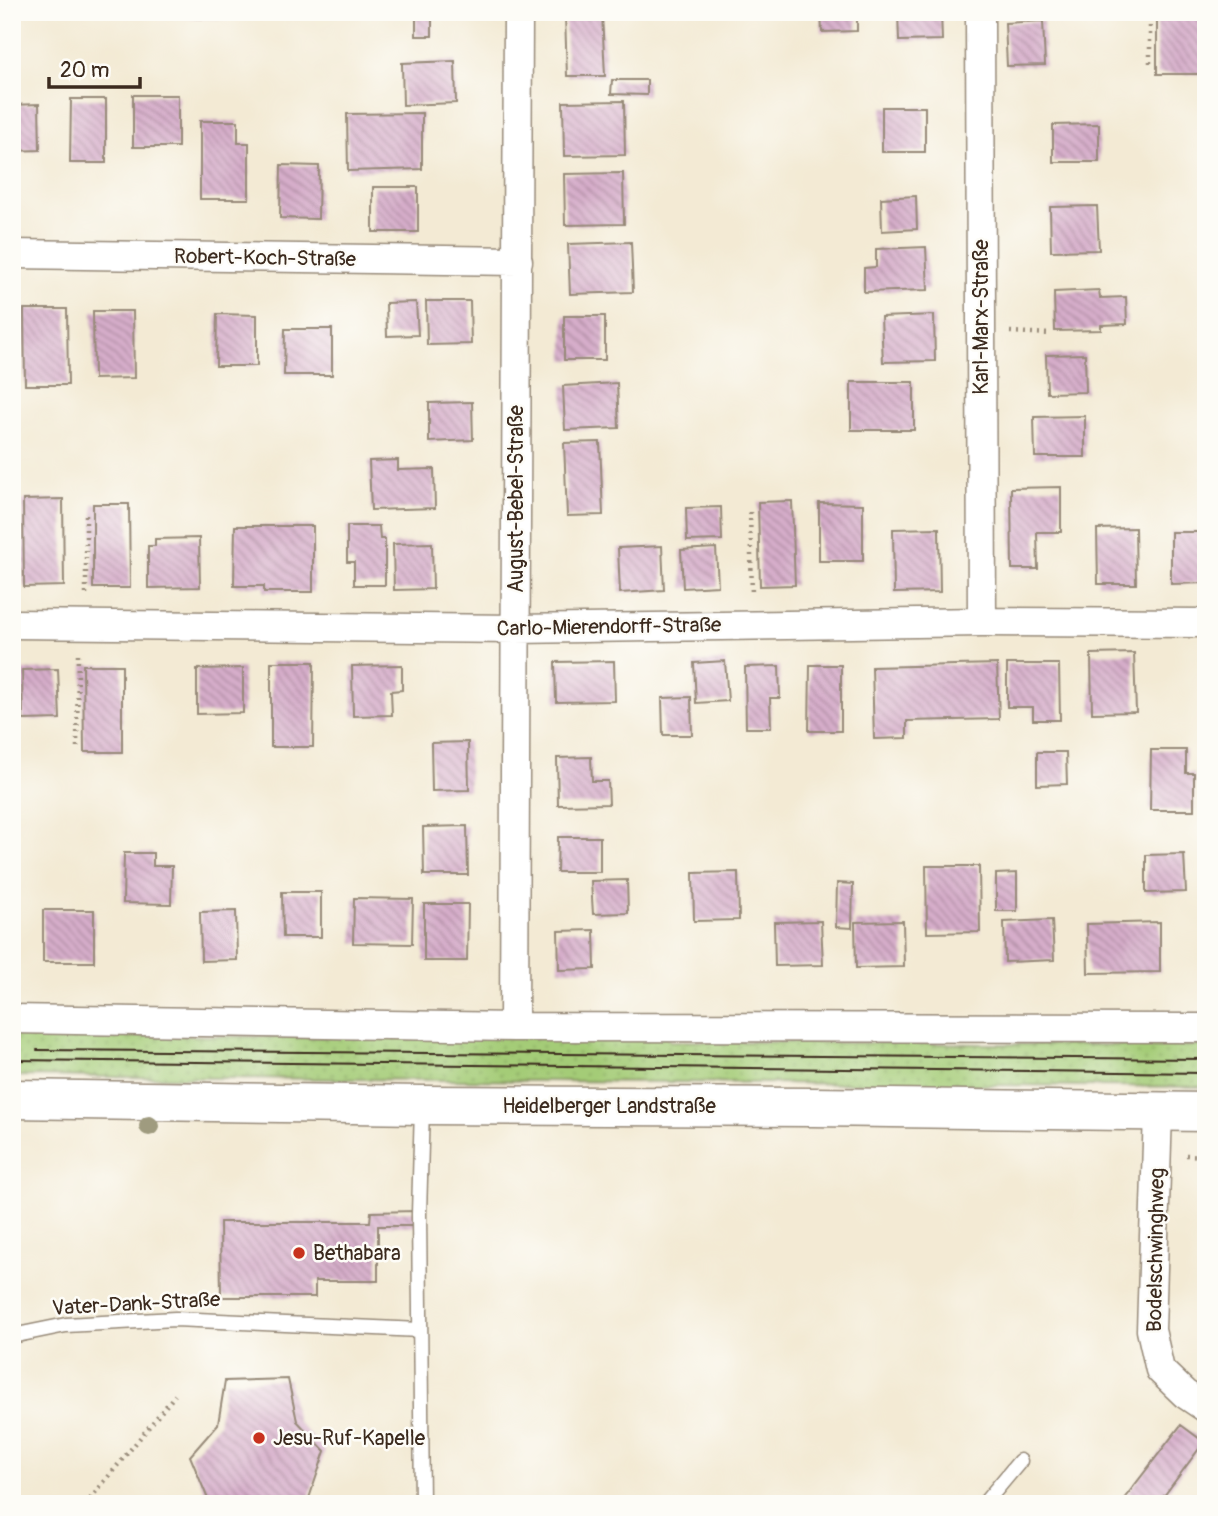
<svg xmlns="http://www.w3.org/2000/svg" width="1218" height="1516" viewBox="0 0 1218 1516" font-family="Pangolin,sans-serif">
<style>
.grass{fill:url(#grass-dots);stroke:#707b4a;stroke-width:2}
.building{fill:url(#building-back-hatch)}
.lines{fill:none;stroke-linecap:round;stroke-linejoin:round}
.lane-casing{stroke:#978a79;stroke-width:17}
.street-casing{stroke:#978a79;stroke-width:31}
.secondary-casing{stroke:#978a79;stroke-width:41}
.path{stroke:#978a79;stroke-width:4.5;stroke-dasharray:2 5;stroke-linecap:butt}
.lane{stroke:#fff;stroke-width:14}
.street{stroke:#fff;stroke-width:28}
.secondary{stroke:#fff;stroke-width:38}
.tram{stroke:#3b2a1e;stroke-width:2}
.tree{fill:#9f9b7f}
.poi-dot{fill:#c8321e;stroke:#fdfcf7;stroke-width:2.5}
.labels{text-anchor:middle;dominant-baseline:central;stroke-width:5;stroke-linejoin:round;paint-order:stroke}
.street-label{font-size:21px;fill:#3b2a1e;stroke:#fdfcf7}
.poi-label{font-size:21px;fill:#3b2a1e;stroke:#fdfcf7;text-anchor:start}
</style>
<defs>
<pattern id="grass-dots" width="8" height="8" patternUnits="userSpaceOnUse" patternTransform="scale(1.75)"><rect width="8" height="8" fill="#a4cc77"/><path d="M2 2h.1M6 6h.1" fill="none" stroke="#8eaf66" stroke-width="1.8" stroke-linecap="round"/></pattern>
<pattern id="building-back-hatch" width="6" height="6" patternUnits="userSpaceOnUse" patternTransform="scale(1.75)"><rect width="6" height="6" fill="#d6adca"/><path d="M-1 5l2 2M0 0l6 6M5-1l2 2" fill="none" stroke="#af8da3"/></pattern>
</defs>
<rect width="100%" height="100%" fill="#fdfcf7"/>
<filter id="ink" filterUnits="userSpaceOnUse"><feTurbulence type="fractalNoise" baseFrequency=".0143" numOctaves="2"/><feDisplacementMap in="SourceGraphic" scale="14" xChannelSelector="R" yChannelSelector="G"/><feConvolveMatrix kernelMatrix="1 2 1 2 8 2 1 2 1" color-interpolation-filters="sRGB"/></filter>
<filter id="wash" filterUnits="userSpaceOnUse"><feTurbulence type="fractalNoise" baseFrequency=".00686" numOctaves="4" result="noise"/><feDisplacementMap in="SourceGraphic" scale="28" xChannelSelector="R" yChannelSelector="G"/><feGaussianBlur stdDeviation="1.57" result="paint"/><feColorMatrix in="noise" values="0 0 0 0 0 0 0 0 0 0 0 0 0 0 0 0 0 1.4 0 .05"/><feComposite in="paint" operator="in"/></filter>
<g filter="url(#wash)">
<rect width="100%" height="100%" fill="#f3ead4"/>
<path class="grass" d="M663 1033 670 1041 1206 1046V1087L12 1076V1034L297 1037Z"/>
<g id="blocks">
<path class="building" d="M156 12H230V19L156 17Z
M416 12H432V36H416Z
M821 12H857V31L822 32Z
M898 12H941L942 40 899 41Z
M1157 12H1206V74H1157Z
M602 14 605 76H567L565 15Z
M1043 21 1045 65 1007 66 1005 23Z
M455 61 456 103 403 105 402 63Z
M612 80H647V95L611 94Z
M133 95H178V147H133Z
M71 99H106V163H70Z
M624 101 625 155 564 156 563 102Z
M39 104 40 150 12 151V105Z
M882 107H925V152H882Z
M422 113V169L348 171 347 114Z
M200 121H238V143H249V199H200Z
M1099 124V162H1053V125Z
M281 165 319 166 318 219 280 218Z
M623 173 624 224 565 225 564 174Z
M373 187H418V232H373Z
M916 196 917 229 882 231 881 198Z
M1097 206 1099 250 1051 251 1050 207Z
M631 242 633 292 570 294 568 244Z
M926 247 928 290 864 292V268L876 267V249Z
M1099 290 1100 298 1126 297 1127 324 1101 325V330L1055 331 1054 292Z
M426 301H470L471 344 427 345Z
M416 302 418 335 387 336 386 303Z
M24 309H67L68 385H25Z
M93 311H133L134 378 94 379Z
M217 314 257 315V366H216Z
M934 315 935 361 883 362 881 317Z
M564 316H605V360H564Z
M285 329H332V375H284Z
M1085 354 1086 392 1047 393 1046 355Z
M851 382H914V430H851Z
M617 383 619 428 565 430 563 386Z
M472 402 473 440 429 442V403Z
M1085 416V457H1035L1034 417Z
M600 442 603 515 567 516 564 443Z
M398 460V470L434 469 435 508 371 510 369 461Z
M1061 487V532H1037L1038 569H1012L1011 488Z
M63 499 64 586 24 587 23 500Z
M792 501 795 585 760 586 758 502Z
M819 503 863 504V561H819Z
M93 504H129L130 588H93Z
M721 507 722 540 687 541 686 508Z
M235 526H313V592H264V586H234Z
M347 526H379L380 539H385V585H354V562H347Z
M939 528 940 592 894 593 893 529Z
M1135 528 1136 584H1098L1097 529Z
M1171 532H1206V583L1171 584Z
M199 538 200 587 148 588V546H155V539Z
M432 543 433 589 394 590 393 544Z
M662 546 664 590 620 593 618 548Z
M716 548 718 586 683 588 681 550Z
M1134 653 1136 712 1092 713 1091 654Z
M614 661 615 701 556 702 555 662Z
M725 661 728 701 696 703 694 663Z
M271 662H314L313 747H271Z
M997 664 999 719 907 721V738L874 739 872 667Z
M1007 664H1059L1060 720H1033V707H1007Z
M83 665H122V752H84Z
M402 665V690L391 691 392 715 353 716 352 666Z
M810 665H841V731H809Z
M779 666 780 698H770L771 728H746L745 667Z
M243 668V713L197 714V669Z
M58 669 60 719 23 720 22 670Z
M691 697 692 735H663L662 698Z
M468 742 469 790 432 791 431 743Z
M1151 750H1186V773H1194V810H1150Z
M1037 752H1066L1067 784 1037 785Z
M591 757 592 781H608L609 804 558 805 557 758Z
M467 826 468 875H424L423 827Z
M558 837H600V872H557Z
M124 853H153V866H172L171 904 123 903Z
M1184 854 1186 892 1146 893V855Z
M926 866H979L980 932 927 933Z
M738 872 739 920 694 921 693 873Z
M1017 873V911H996V874Z
M627 880 628 913 593 914 591 881Z
M837 883 853 884 852 928 836 927Z
M282 892H321V937H283Z
M354 898 413 899 412 944 353 943Z
M424 904H468L467 961H424Z
M12 909H15L16 958H12Z
M43 910H94V962H43Z
M236 911 237 960 201 961 200 912Z
M1052 920 1054 960 1005 962 1004 922Z
M821 921 823 965 775 966 774 922Z
M903 921 904 967 856 968 855 922Z
M1160 922V972L1088 973 1087 924Z
M594 930 595 969 559 970 558 931Z
M416 1211 417 1226H378V1281H315V1297H221L220 1222H370L371 1212Z
M1201 1275 1206 1276V1316H1200Z
M288 1379 297 1421 325 1451 307 1504H210L190 1456 218 1424 225 1381Z
M1181 1425 1204 1442 1158 1504H1120Z"/>
</g>
</g>
<g filter="url(#ink)">
<use href="#blocks" fill-opacity="0" stroke="#978a79" stroke-width="2"/>
<g class="lines">
<defs>
<path id="lane" d="M12 1336 66 1325 175 1319 420 1330
M422 1504 419 1214 422 1107
M984 1504 1020 1461"/>
<path id="street" d="M980 12 982 622
M12 254 518 261
M12 624 516 629 982 622 1206 623
M12 1019 514 1027 1206 1028
M514 1027 518 12
M1158 1112 1151 1330 1160 1370 1185 1394 1206 1408"/>
<path id="secondary" d="M12 1099 422 1105 813 1107 1206 1112"/>
</defs>
<use href="#lane" class="lane-casing"/>
<use href="#street" class="street-casing"/>
<use href="#secondary" class="secondary-casing"/>
<path class="path" d="M1150 63V12
M1010 332 1051 334
M750 512 752 596
M86 515V596
M77 747 78 654
M1186 1155 1206 1156
M86 1504 175 1395"/>
<use href="#lane" class="lane"/>
<use href="#street" class="street"/>
<use href="#secondary" class="secondary"/>
<path class="tram" d="M37 1050 1206 1059
M12 1060 1206 1073"/>
</g>
<circle class="tree" cx="149" cy="1126" r="10"/>
</g>
<g class="poi-dot">
<circle cx="299" cy="1253" r="7"/>
<circle cx="259" cy="1438" r="7"/>
</g>
<g class="labels">
<g class="street-label">
<text transform="translate(265 258) rotate(1)">Robert-Koch-Straße</text>
<text transform="translate(981 317) rotate(-90)">Karl-Marx-Straße</text>
<text transform="translate(516 499) rotate(-90)">August-Bebel-Straße</text>
<text transform="translate(609 627) rotate(-1)">Carlo-Mierendorff-Straße</text>
<text x="609" y="1106">Heidelberger Landstraße</text>
<text transform="translate(1156 1250) rotate(-89)">Bodelschwinghweg</text>
<text transform="translate(136 1304) rotate(-3)">Vater-Dank-Straße</text>
</g>
<g class="poi-label">
<text x="313" y="1253">Bethabara</text>
<text x="273" y="1438">Jesu-Ruf-Kapelle</text>
</g>
</g>
<rect width="1218" height="1516" fill="none" stroke="#fdfcf7" stroke-width="42"/>
<path d="M49 77v10h91v-10" fill="none" stroke="#3b2a1e" stroke-width="3.5"/>
<text x="60" y="77" font-size="21" fill="#3b2a1e" stroke="#fdfcf7" stroke-width="5" paint-order="stroke">20 m</text>
</svg>
